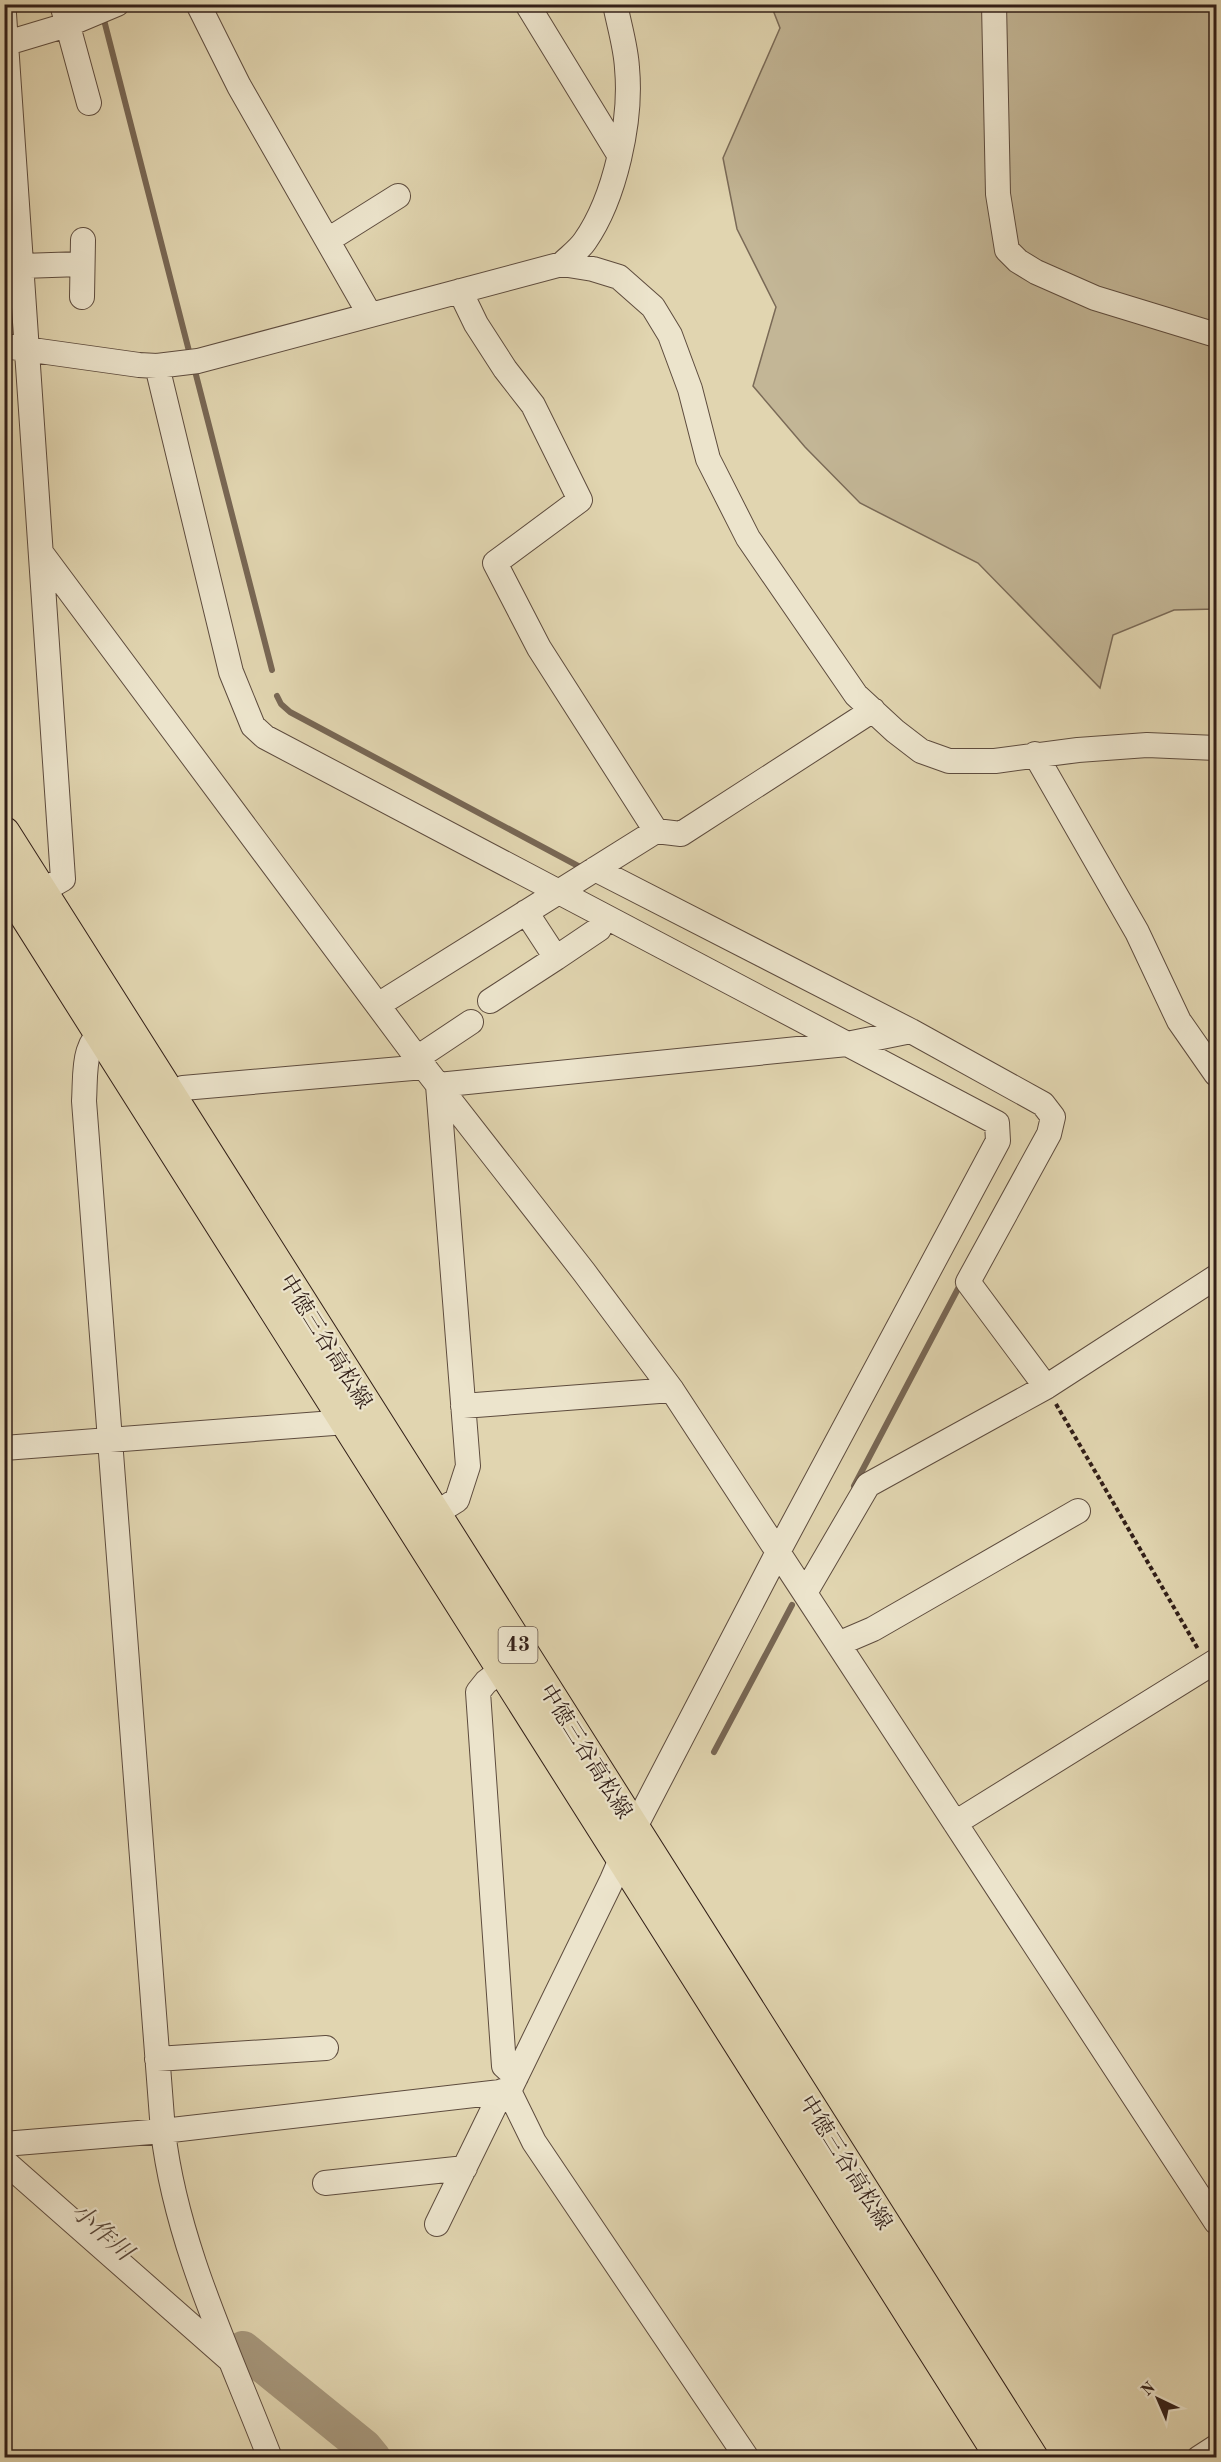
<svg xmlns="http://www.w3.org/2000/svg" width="1221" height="2462" viewBox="0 0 1221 2462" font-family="'Old Standard TT','Noto Serif JP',serif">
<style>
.green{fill:#c3b696;stroke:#7a6a57;stroke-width:1.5}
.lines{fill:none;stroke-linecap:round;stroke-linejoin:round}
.stream{stroke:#786754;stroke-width:6}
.river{stroke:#a6977c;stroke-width:36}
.minor-casing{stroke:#5e4c3e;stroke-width:26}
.major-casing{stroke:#321f18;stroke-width:34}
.path{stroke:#321f18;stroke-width:4;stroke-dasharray:4.5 3;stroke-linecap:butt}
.minor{stroke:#ece4cc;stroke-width:24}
.major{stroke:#e1d5b0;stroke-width:32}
.labels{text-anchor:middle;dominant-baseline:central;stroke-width:4.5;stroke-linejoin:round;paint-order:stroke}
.shield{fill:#ece4cc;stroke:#6a5a4e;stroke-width:1.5}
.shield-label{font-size:21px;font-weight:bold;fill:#321f18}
.street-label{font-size:22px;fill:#321f18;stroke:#ece4cc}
.water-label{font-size:24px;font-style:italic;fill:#5b493b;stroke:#ece4cc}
</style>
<rect width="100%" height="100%" fill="#e1d5b0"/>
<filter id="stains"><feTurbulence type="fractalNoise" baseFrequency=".00333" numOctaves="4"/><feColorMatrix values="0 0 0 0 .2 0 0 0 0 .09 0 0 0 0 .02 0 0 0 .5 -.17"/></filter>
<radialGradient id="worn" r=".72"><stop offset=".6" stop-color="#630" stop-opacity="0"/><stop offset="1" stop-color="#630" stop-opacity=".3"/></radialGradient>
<path class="green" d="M771 5H1216V609L1174 610 1113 635 1100 688 978 563 860 503 805 447 753 386 776 307 737 229 723 158 780 28Z"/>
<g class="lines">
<path class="stream" d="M104 20 190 355
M195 371 272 670
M277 696 281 704 290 712 580 867
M854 1486 961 1283
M714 1752 792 1605"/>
<path class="river" d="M243 2349 364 2447 373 2458"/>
<defs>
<path id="minor" d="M62 4 89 103
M198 4 239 86 370 315
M527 4 618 153
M994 4 998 194 1007 250 1018 261 1036 272 1095 298 1216 335
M4 14 63 879 26 900
M7 43 67 25 117 4
M328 240 398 196
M562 264C569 257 579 250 585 241 615 198 632 121 627 68 626 47 619 25 615 4
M22 266 81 264
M460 291 476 324 505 369 533 405 580 500 495 563 539 648 656 831
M82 297 83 240
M4 346 139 365 157 366 198 361 562 264 593 269 619 277 653 307 670 335 690 389 708 459 748 538 856 695 895 731 921 751 949 761H995L1078 750 1147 745 1216 748
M42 554 417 1058 584 1272 672 1390 1216 2222
M1035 754 1137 932 1179 1021 1216 1074
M595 869 911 1031 1043 1104 1053 1117 1049 1134 968 1282 1046 1387
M556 958 599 929
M490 1001 556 958 526 912
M378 1005 656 831 681 834 873 710
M110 1024C81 1043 86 1070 84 1101L163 2131C176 2244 229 2352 270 2458
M417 1058 471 1022
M170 1096 183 1088 424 1067
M463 1406 672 1390
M4 1448 360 1421
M422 1522 457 1500 468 1466 438 1085 847 1044 911 1031
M805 1593 868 1485 1046 1387 1216 1277
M838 1644 873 1629 1078 1511
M955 1823 1216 1661
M157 2059 326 2048
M516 2077 504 2066 478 1692 486 1682 517 1659
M509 2091 534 2142 747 2458
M4 2144 163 2131 509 2091 612 1880 634 1829 778 1552 998 1141 997 1123 265 737 253 726 231 672 157 366
M4 2161 230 2360
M325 2183 465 2168
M437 2224 502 2091
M1199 2458 1216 2447"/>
<path id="major" d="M4 833 1032 2458
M4 881 1002 2458"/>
</defs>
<use href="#minor" class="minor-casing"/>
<use href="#major" class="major-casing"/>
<path class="path" d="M1056 1404 1198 1649"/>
<use href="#minor" class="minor"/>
<use href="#major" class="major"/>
</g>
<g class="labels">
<rect class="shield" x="498.5" y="1627" width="39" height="36" rx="4.5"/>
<g class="shield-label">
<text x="518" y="1645">43</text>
</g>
<g class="street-label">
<text transform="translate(325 1342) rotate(58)">中徳三谷高松線</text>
<text transform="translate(585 1752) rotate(58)">中徳三谷高松線</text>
<text transform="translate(845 2163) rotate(58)">中徳三谷高松線</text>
</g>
<g class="water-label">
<text transform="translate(101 2233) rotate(42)">小作川</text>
</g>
</g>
<rect width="1221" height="2462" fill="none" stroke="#e1d5b0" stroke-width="24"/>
<rect x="6" y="6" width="1209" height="2450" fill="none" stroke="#321f18" stroke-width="3"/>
<rect x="12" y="12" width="1197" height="2438" fill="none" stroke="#321f18" stroke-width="1.5"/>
<g transform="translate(1158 2399) rotate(316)" stroke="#ece4cc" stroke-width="4.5" paint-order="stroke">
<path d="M0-4.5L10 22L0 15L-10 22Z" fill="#321f18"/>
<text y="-9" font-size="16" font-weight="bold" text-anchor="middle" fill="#321f18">N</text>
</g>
<rect width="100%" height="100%" filter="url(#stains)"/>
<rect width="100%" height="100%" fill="url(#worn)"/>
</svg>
